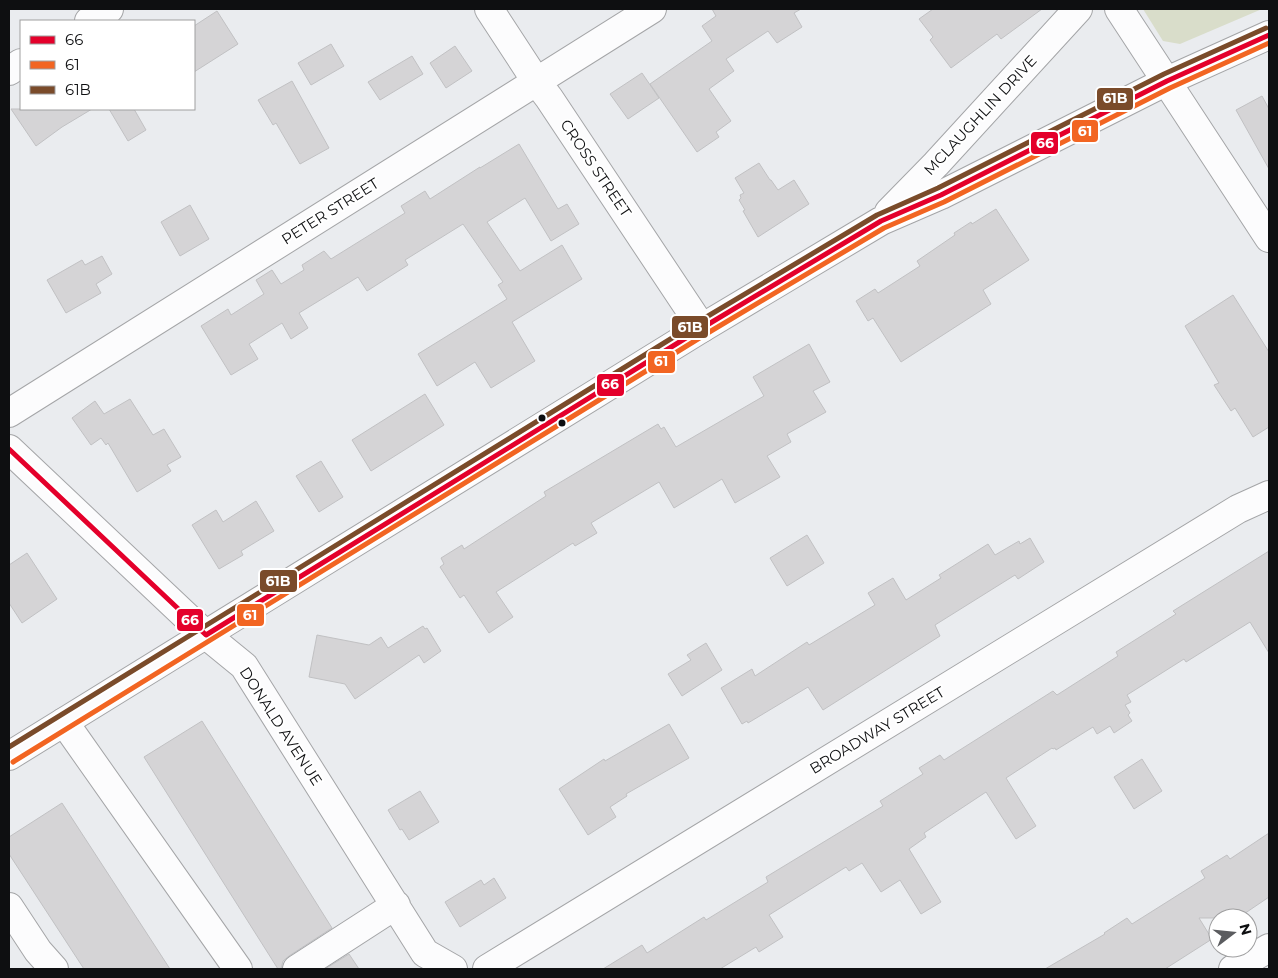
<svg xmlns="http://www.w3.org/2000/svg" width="1278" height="978" viewBox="0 0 1278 978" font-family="Montserrat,sans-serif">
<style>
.green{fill:#d9ddca}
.building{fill:#d5d4d6;stroke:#c1c1c3}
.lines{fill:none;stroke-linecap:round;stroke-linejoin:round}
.minor-casing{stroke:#a4a5a7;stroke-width:30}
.major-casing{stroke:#a4a5a7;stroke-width:30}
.minor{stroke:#fcfcfd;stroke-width:28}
.major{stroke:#fcfcfd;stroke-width:28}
.bus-1-casing{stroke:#fff;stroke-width:9}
.bus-2-casing{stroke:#fff;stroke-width:9}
.bus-3-casing{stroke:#fff;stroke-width:9}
.bus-1{stroke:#e4002b;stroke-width:5}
.bus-2{stroke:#f26522;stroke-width:5}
.bus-3{stroke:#7a4b2a;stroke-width:5}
.bus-dot{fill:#0e0f11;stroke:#fff;stroke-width:2}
.labels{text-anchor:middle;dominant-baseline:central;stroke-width:4;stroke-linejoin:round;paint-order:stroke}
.street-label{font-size:15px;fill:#0e0f11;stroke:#fff}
.line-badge{stroke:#fff;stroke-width:2}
.badge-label{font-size:14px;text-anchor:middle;font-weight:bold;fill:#fff}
</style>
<rect width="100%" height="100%" fill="#eaecef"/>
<path class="green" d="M1143 9H1262L1180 44 1163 41Z"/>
<path class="building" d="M712 9H801L794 13 802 27 777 43 768 31 726 59 734 71 709 89 731 121 716 132 719 137 697 152 650 84 712 41 702 26 716 16Z
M933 9H1042L1001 39 997 34 951 68 930 40 933 37 919 19Z
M217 11 238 44 194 72V26Z
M331 44 344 66 311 85 298 63Z
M455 46 472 71 446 88 430 63Z
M412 56 423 74 380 100 368 82Z
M642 73 659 98 628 119 610 94Z
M292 81 329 148 300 164 276 123 273 125 258 100Z
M1262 96 1269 109V169L1236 110Z
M11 109H92L62 127 36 146Z
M109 109H134L146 130 128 141Z
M519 144 558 209 567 204 579 224 551 241 525 198 487 222 520 271 562 245 582 279 512 322 535 361 491 388 475 362 437 386 418 354 507 299 498 285 503 282 463 224 405 260 408 265 367 291 358 277 299 313 308 328 291 339 282 323 249 344 258 359 231 375 201 326 228 309 231 315 264 294 256 280 272 270 281 284 304 270 302 265 324 251 331 259 405 213 401 206 425 191 430 199 480 167V168Z
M759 163 770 180H771L778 190 794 180 809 204 758 237 743 211 745 210 739 200 741 198 740 195 744 193 735 178Z
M190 205 209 239 180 256 161 222Z
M996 209 1029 260 983 290 991 304 901 362 873 318 868 321 856 301 875 289 878 293 920 266 917 261 955 235 954 233 971 222 972 224Z
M102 256 112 274 96 284 101 293 66 313 47 280 82 260 85 265Z
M1233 295 1269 352V427L1253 437 1235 408 1231 411 1214 385 1219 383 1185 326Z
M809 344 830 382 813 391 826 412 787 434 791 442 767 456 780 477 735 503 722 479 674 508 659 482 591 523 597 533 575 546 573 543 496 592 513 617 489 633 464 595 460 598 440 567 444 564 441 558 462 545 464 549 546 496 544 492 658 424 661 429 664 427 676 447 764 396 753 377Z
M425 394 444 425 371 471 352 440Z
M130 399 153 435 164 429 181 457 167 465 171 471 137 492 108 443 106 445 101 438 91 445 72 418 95 401 104 414Z
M321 461 343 497 319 512 296 476Z
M256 501 274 531 241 551 243 555 219 569 192 525 216 510 223 522Z
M807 535 824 563 787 586 770 558Z
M1030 538 1044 562 1018 579 1015 575 935 625 940 636 823 710 808 687 748 723 747 721 742 724 721 688 752 669 755 676 807 642 809 645 875 605 868 593 893 578 906 600 941 578 939 575 988 544 995 555 1019 541 1020 544Z
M1269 551V653L1250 622 1186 662 1184 659 1127 695 1131 702 1125 705 1130 713 1128 715 1132 721 1114 733 1110 726 1097 734 1093 727 1056 750 1055 748 1053 749 1052 748 1006 778 1036 826 1016 839 986 792 924 833 926 837 909 849 941 902 921 914 900 880 881 892 862 863 849 871 846 867 769 915 783 937 759 952 756 947 720 969H603L642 945 647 953 704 917 706 920 768 882 766 877 883 806 880 801 923 774 919 768 940 755 944 760 1053 691 1057 695 1118 656 1116 652 1176 614 1173 611Z
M27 553 57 599 22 623 9 603V565Z
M423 626 425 629 427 628 441 651 424 663 419 655 355 699 345 684 309 677 317 635 369 645 381 637 388 648Z
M706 643 722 670 682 696 668 674 691 660 687 655Z
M202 721 332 928 289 956 283 961 281 969H278L144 757Z
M669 724 689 758 626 794 627 796 610 807 616 817 588 835 559 789 604 759 605 761Z
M1142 759 1162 791 1134 809 1114 777Z
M420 791 439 822 409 840 402 829 400 830 388 810Z
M62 803 170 969H84L9 854V837Z
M1269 833V897L1238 918H1199L1212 939 1165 969H1045L1105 934 1104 933 1127 918 1132 924 1205 878 1201 871 1227 855 1230 859Z
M494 878 506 898 460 927 445 902 481 880 484 885Z
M349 954 359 969H325Z"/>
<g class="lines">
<defs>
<path id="minor" d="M489 9 536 81 549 98 702 328
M1119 9 1269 238
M89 21 109 9
M9 71 21 63
M9 413 652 9
M9 449 206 635 244 666 425 953 453 969
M64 722 238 969
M9 907 38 951 54 969
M297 969 396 905
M487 969 1238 509 1269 495
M1233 969 1269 948"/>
<path id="major" d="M889 212 936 164 1078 9
M9 756 702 328 881 221 941 195 1167 81 1269 35"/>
</defs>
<use href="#minor" class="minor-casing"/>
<use href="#major" class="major-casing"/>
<use href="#minor" class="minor"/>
<use href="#major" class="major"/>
<defs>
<path id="bus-1" d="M9 449 206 635 702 328 881 221 941 195 1167 81 1269 35"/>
<path id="bus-2" d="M13 762 706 334 884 228 944 202 1170 88 1269 43"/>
<path id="bus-3" d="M9 747 698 322 877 215 938 188 1164 74 1266 28"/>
</defs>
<use href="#bus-1" class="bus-1-casing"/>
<use href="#bus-2" class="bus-2-casing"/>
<use href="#bus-3" class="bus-3-casing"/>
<use href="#bus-1" class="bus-1"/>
<use href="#bus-2" class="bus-2"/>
<use href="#bus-3" class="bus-3"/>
</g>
<g class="bus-dot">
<circle cx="542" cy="418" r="4.5"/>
<circle cx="562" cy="423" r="4.5"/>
</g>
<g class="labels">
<g class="street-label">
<text transform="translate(980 115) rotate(-47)">MCLAUGHLIN DRIVE</text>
<text transform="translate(596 168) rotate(56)">CROSS STREET</text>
<text transform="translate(330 211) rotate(-32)">PETER STREET</text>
<text transform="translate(281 726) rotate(57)">DONALD AVENUE</text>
<text transform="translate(877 730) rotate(-31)">BROADWAY STREET</text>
</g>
</g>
<g class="line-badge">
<rect x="1096" y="87" width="38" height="24" rx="5" fill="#7a4b2a"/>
<rect x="1071" y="119" width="28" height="24" rx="5" fill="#f26522"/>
<rect x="1030" y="131" width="29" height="24" rx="5" fill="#e4002b"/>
<rect x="671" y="315" width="38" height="24" rx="5" fill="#7a4b2a"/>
<rect x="647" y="350" width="29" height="24" rx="5" fill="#f26522"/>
<rect x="596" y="373" width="29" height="24" rx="5" fill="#e4002b"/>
<rect x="259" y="569" width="39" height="24" rx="5" fill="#7a4b2a"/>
<rect x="236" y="603" width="29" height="24" rx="5" fill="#f26522"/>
<rect x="176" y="608" width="28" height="24" rx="5" fill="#e4002b"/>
</g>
<g class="badge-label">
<text x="1115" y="103">61B</text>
<text x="1085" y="136">61</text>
<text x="1045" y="148">66</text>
<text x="690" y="332">61B</text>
<text x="661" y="366">61</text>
<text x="610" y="389">66</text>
<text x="278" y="586">61B</text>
<text x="250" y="620">61</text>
<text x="190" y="625">66</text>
</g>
<rect width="1278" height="978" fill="none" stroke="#0e0f11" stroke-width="20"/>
<rect x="20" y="20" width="175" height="90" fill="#ffffff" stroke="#9f9fa0"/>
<rect x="30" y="36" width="25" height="8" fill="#e4002b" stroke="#9f9fa0"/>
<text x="65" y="45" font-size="15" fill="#0e0f11">66</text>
<rect x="30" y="61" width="25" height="8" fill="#f26522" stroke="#9f9fa0"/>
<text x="65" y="70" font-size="15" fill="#0e0f11">61</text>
<rect x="30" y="86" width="25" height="8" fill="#7a4b2a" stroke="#9f9fa0"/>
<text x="65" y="95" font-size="15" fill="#0e0f11">61B</text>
<g transform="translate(1233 933) rotate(74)"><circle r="24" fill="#ffffff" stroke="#9f9fa0"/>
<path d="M0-4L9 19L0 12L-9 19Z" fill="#5b5c5f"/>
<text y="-8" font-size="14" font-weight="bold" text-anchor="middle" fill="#0e0f11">N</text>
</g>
</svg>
